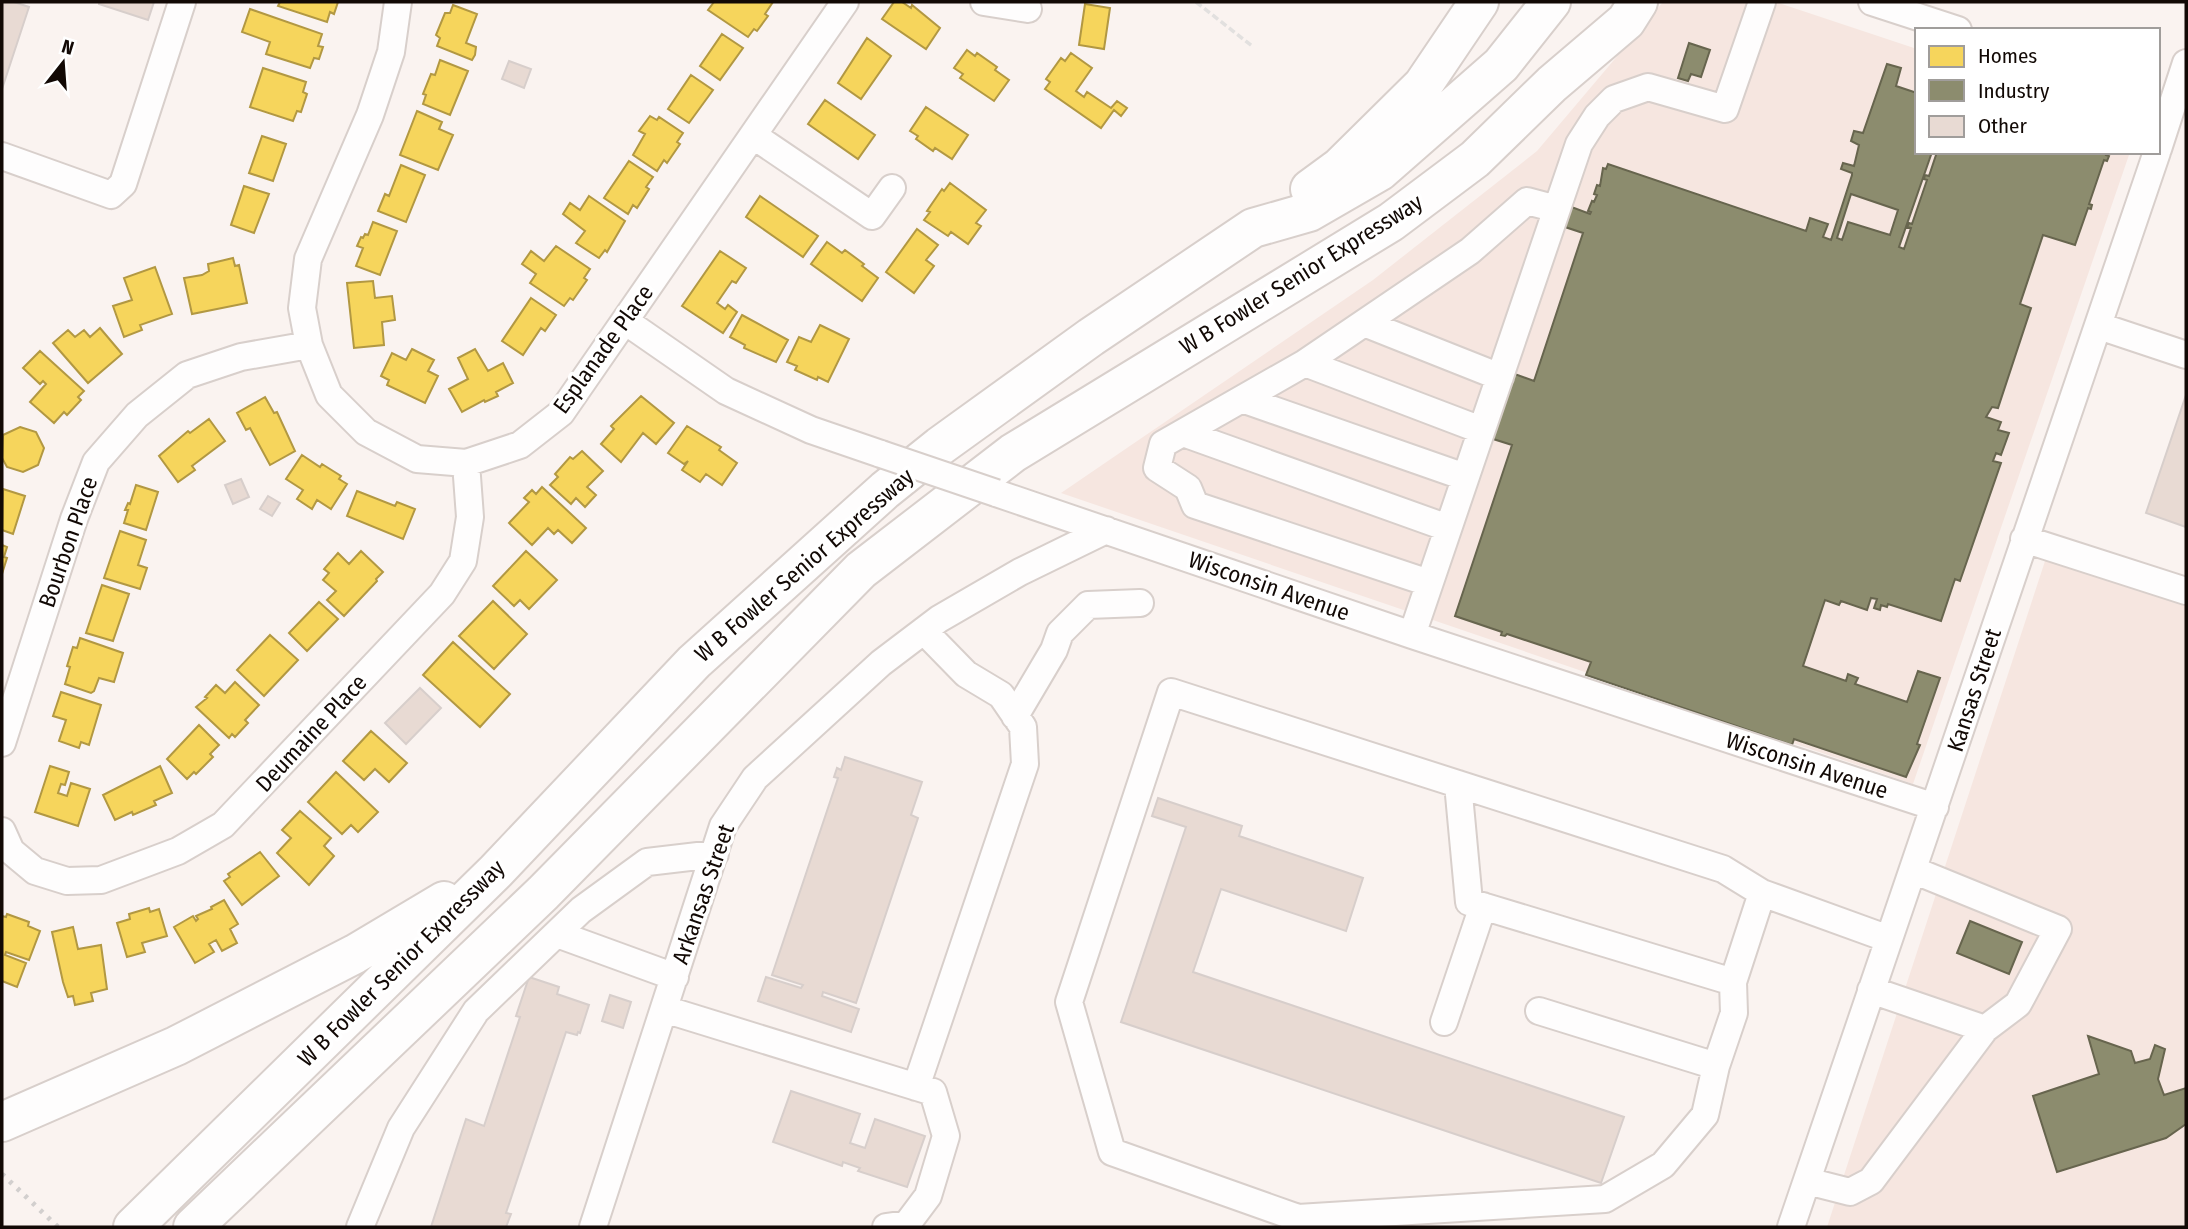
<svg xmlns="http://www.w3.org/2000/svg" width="2188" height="1229" viewBox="0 0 2188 1229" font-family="'Fira Sans Condensed',sans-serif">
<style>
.built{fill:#f6e6e0}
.homes{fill:#f6d55c;stroke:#b29842;stroke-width:2}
.industry{fill:#8c8c6e;stroke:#67654e;stroke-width:2;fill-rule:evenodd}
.building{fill:#e8dad3;stroke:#d7cecb;stroke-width:2}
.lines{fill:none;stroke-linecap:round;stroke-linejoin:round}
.minor-casing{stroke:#d8cfcb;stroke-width:30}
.highway-casing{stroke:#d8cfcb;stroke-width:42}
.path{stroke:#e2e0df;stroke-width:3.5;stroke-dasharray:7 3.5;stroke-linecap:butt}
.minor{stroke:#fefdfd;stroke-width:26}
.highway{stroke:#fefdfd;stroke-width:38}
.rail{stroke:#d2cfce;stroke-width:5;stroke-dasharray:3.5 7;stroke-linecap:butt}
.minor-bridge-casing{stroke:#d8cfcb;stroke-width:30;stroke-linecap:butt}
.minor-bridge{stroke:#fefdfd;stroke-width:26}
.labels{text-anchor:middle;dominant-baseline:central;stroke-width:7;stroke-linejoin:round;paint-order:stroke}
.street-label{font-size:23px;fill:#120905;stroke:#fff}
</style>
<rect width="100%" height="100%" fill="#faf3f0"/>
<path class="built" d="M1663 2H1776L1917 49V152H2130L1913 784 1061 493 1373 280 1537 151Z
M2047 555 2186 603V1227H1827Z"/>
<path class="homes" d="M280 2H338L334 14 330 12 327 22 278 6Z
M714 2H773L765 14 768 16 757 31 754 29 748 37 708 10Z
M894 2H902L911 8 912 5 940 28 926 49 882 19Z
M1085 4 1110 8 1104 49 1079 45Z
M453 5 477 14 466 43 476 47 475 55 472 60 437 46 440 38 436 35 445 13H450Z
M250 9 322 34 318 46 323 47 319 59 314 58 310 68 266 54 270 42 242 32Z
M722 34 743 48 720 80 700 66Z
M867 38 891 56 861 99 838 83Z
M967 50 975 56 977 53 997 67 995 70 1009 80 994 101 960 78 963 74 954 68Z
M1071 53 1092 68 1076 91 1084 97 1087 92 1111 108 1117 101 1127 108 1121 116 1114 110 1101 128 1045 89 1050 82 1046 79 1061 58 1065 61Z
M440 60 468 71 450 115 423 104 426 95 423 94 431 74 435 75Z
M263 68 306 82 303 92 307 94 301 112 297 111 293 121 250 107Z
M691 75 713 90 689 123 668 109Z
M825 100 875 135 858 159 808 124Z
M926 107 968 135 952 159 935 148 933 151 916 139 918 136 910 131Z
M417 111 442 122 439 129 453 135 438 170 400 155Z
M650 116 657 120 659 117 683 133 677 142 680 144 667 163 664 160 657 171 633 155 645 134 639 131Z
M262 136 286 144 273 181 249 173Z
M629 161 653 177 646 187 649 189 637 208 633 205 628 214 604 198Z
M401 165 425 175 406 222 378 211 385 194 389 196Z
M950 183 986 210 976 223 981 226 968 244 951 232 948 236 924 220 930 212 927 211 942 189 944 191Z
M244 186 269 194 254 233 231 225Z
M589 196 625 221 607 252 605 250 599 258 576 243 585 231 563 214 570 203 580 210Z
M760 196 818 236 803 257 746 217Z
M373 222 397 231 380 275 356 266 363 248 357 246 361 237 363 238 365 234 368 235Z
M917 229 938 245 926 260 934 266 914 293 886 272Z
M827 242 842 253 845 250 864 264 862 266 878 278 862 301 811 264Z
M556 246 590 269 584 278 587 280 573 300 570 298 564 306 530 283 536 274 522 264 531 251 544 261Z
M720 251 746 268 736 283 732 281 717 303 725 309 728 305 737 312 723 333 682 306Z
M233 258 235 266 239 265 247 303 192 314 184 278 202 275 209 271 208 264Z
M155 267 172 314 140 325 142 330 124 337 113 306 132 300 124 278Z
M373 281 375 298 392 296 395 320 382 322 384 345 354 348 347 283Z
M531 298 556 315 545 331 541 328 523 355 502 341Z
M742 315 788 340 776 362 744 348 745 345 730 337Z
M820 325 849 339 828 382 818 377 817 380 795 370 797 366 787 362 799 337 811 342Z
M100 328 122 354 88 383 53 343 68 330 75 337 84 330 90 337Z
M412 349 434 360 428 371 438 376 425 403 387 385 389 380 381 376 392 353 406 360Z
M475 349 488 371 503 363 513 383 496 392 498 396 485 402 484 400 462 412 449 389 468 379 458 358Z
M40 351 84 391 78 397 81 400 67 415 64 412 54 423 30 402 46 384 43 381 40 384 23 368Z
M641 396 674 423 656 444 643 433 621 462 601 444 614 429 611 426Z
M265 397 274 413 277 412 295 451 270 465 250 428 246 430 237 413Z
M209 419 225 441 192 466 195 470 178 482 159 456 188 431 190 433Z
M687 426 721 447 719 450 737 463 722 485 706 474 700 482 682 470 688 461 684 464 668 453Z
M20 427 36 432 44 448 38 465 23 472 7 467 2 458 3 435Z
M582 451 603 471 587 487 596 495 585 507 576 498 571 504 550 485 558 477 555 474 570 457 573 459Z
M302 455 320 467 322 464 341 476 339 479 347 484 331 509 317 500 312 509 297 499 303 490 286 479Z
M136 485 158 492 146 530 124 523 128 510H125L128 503 130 504Z
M542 487 586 528 572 543 558 530 554 534 548 528 532 545 509 523 529 502 524 498 532 490 536 494Z
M3 489 25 496 13 534 2 530Z
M357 491 395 506 397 502 415 509 403 539 347 516Z
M120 531 146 540 138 565 147 568 140 589 104 578Z
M2 545 7 547 4 557 7 558 2 574Z
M361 551 383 572 376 579 377 581 344 616 327 600 336 591 323 580 329 573 324 569 338 553 349 564Z
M526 551 557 580 529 609 520 600 514 606 493 586Z
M102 585 129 594 113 641 86 633Z
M493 601 527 634 494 669 459 636Z
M319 602 338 619 307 651 289 633Z
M270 635 298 660 264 696 237 670Z
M80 638 123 653 114 682 99 678 94 691 91 693 65 684 70 667 67 666 73 647 77 648Z
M453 642 510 694 480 727 423 675Z
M235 682 259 705 245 720 248 723 235 737 232 734 229 738 196 707 207 698 205 697 216 685 225 693Z
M61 692 101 705 89 745 81 742 79 748 59 741 66 720 53 716Z
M199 725 219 745 210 754 213 757 196 774 194 772 187 779 167 759Z
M371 731 407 763 389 782 375 769 364 780 343 761Z
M50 766 69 772 65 785 61 784 58 793 67 796 71 783 90 789 78 826 35 812Z
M160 766 172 793 154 801 156 805 133 815 132 812 115 820 103 795Z
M336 772 378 812 358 832 351 825 342 834 308 802Z
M300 811 331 838 324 846 334 856 309 885 277 853 291 838 282 830Z
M260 852 279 876 242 905 224 881 230 877 228 874Z
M224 900 238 924 230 929 237 943 222 951 216 940 209 944 214 952 195 963 174 927 193 916 196 921 198 919 196 916 212 909 211 907Z
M149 908 150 912 159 909 167 936 142 943 145 952 127 957 117 923 130 919 129 914Z
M7 914 29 922 28 926 40 931 29 960 6 952 5 955 26 963 17 987 2 981V916L6 917Z
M73 927 78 949 101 945 107 989 91 993 93 1001 75 1005 73 996 68 997 63 982 52 932Z"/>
<path class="industry" d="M1689 43 1710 50 1701 77 1691 74 1688 81 1678 78Z
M1887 64 1901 68 1896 86 1917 93V152H1932L1899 247 1904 249 1911 228 1907 227 1909 223 1912 224 1927 180 1924 179 1925 175 1929 176 1937 152H2107L2106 155 2109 156 2107 161 2104 160 2089 204 2092 205 2091 209 2088 208 2075 245 2043 235 2020 304 2031 308 1998 408 1992 407 1986 417 2001 422 1998 430 2009 433 2001 455 1996 453 1993 461 2001 463 1960 581 1955 579 1941 621 1888 604 1887 607 1881 605 1880 610 1874 608 1877 599 1871 598 1867 610 1841 601 1839 605 1825 600 1803 666 1846 681 1848 674 1858 678 1855 684 1907 702 1918 671 1940 678 1917 744 1920 745 1906 777 1794 739 1792 745 1586 675 1591 662 1507 634 1505 636 1501 635 1502 632 1455 616 1512 445 1490 438 1512 373 1534 381 1583 233 1562 226 1569 206 1590 214 1591 212 1588 211 1592 201 1594 202 1597 195 1594 194 1597 185 1600 186 1603 168 1606 169 1608 164 1806 231 1810 218 1828 224 1823 237 1831 240 1852 175V173L1841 169 1843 163 1854 166 1859 145 1851 141 1854 131 1863 133ZM1851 194 1898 210 1890 235 1848 222 1842 240 1837 238Z
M1970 921 2022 942 2009 974 1957 953Z
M2088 1036 2131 1051 2135 1063 2150 1059 2155 1045 2165 1049 2158 1079 2164 1095 2186 1088V1124L2166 1138 2057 1172 2033 1096 2099 1074Z"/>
<path class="building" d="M2 2H14L29 7 2 89Z
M99 2H154L148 20 99 4Z
M509 61 531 69 524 88 502 79Z
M2186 395V527L2146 513Z
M241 479 249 497 233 504 225 485Z
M268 496 280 503 272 516 260 509Z
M420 688 441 708 406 744 385 723Z
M845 757 922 782 911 815 918 818 856 1003 823 992 822 996 859 1009 851 1032 758 1001 766 977 801 988 803 985 772 975 838 778 834 777 837 768 841 770Z
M1158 798 1242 826 1239 836 1363 878 1346 931 1221 889 1193 972 1624 1117 1601 1183 1121 1022 1186 827 1152 816Z
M529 977 559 987 557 994 589 1005 580 1033 578 1032 577 1035 566 1032 506 1213 511 1214 506 1227H431L466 1119 484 1126 520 1017 516 1016Z
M610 995 631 1002 623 1028 602 1021Z
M791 1091 860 1114 850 1143 865 1148 875 1119 925 1136 907 1187 858 1171 860 1168 843 1162 842 1166 773 1142Z"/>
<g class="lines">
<defs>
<path id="minor" d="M398 2 391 52 370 115 308 259 302 308 309 345 329 395 366 432 417 459 466 463 520 445 561 413 845 2
M984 2 1028 9
M1872 2 1958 30
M754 136 872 216 892 188
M2158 149 2186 63
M2 156 111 195 123 184 182 2
M625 321 726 391 811 430 881 454
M1364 323 1500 377
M2099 326 2186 355
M1305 363 1481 430
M1242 399 1465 477
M1183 433 1448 528
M996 493 1412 635 1935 807
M2024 539 2186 591
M1429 583 1195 505 1188 488 1157 468 1163 444 1305 363 1470 251 1527 201 1557 209
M1412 635 1579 144 1597 116 1614 99 1648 87 1725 109 1762 2
M1015 716 1054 650 1060 633 1088 605 1140 603
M2 743 74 519 96 462 137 415 187 375 241 357 309 345
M1458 784 1469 902 1733 982 1762 893 1889 939
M2 831 11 851 35 871 67 881 101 880 178 851 223 825 442 594 463 561 470 517 466 463
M557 934 675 977
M1733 982 1734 1013 1716 1066 1705 1115 1663 1165 1605 1199 1298 1218 1112 1152 1069 1002 1171 692 1723 869 1762 893
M1871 990 1985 1029
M664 1009 933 1092 946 1136 928 1196 907 1224 886 1227
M1539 1011 1716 1066
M1444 1022 1483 906
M916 1087 1025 764 1023 727 1001 695 966 674 924 631
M1807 1181 1850 1192 1871 1181 1985 1029 2018 1004 2058 929 1913 870
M360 1227 401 1128 476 1011 581 910 647 862 715 854
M593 1227 723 826 755 778 881 663 939 619 1020 572 1106 530
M1791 1227 2157 152"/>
<path id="highway" d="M1310 189 1340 167 1423 85 1479 2
M2 1122 176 1046 355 954 444 901
M133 1227 496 871 694 662 885 490 940 446 1091 337 1253 228 1309 212 1380 171 1501 65 1551 2
M193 1227 543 893 861 570 1013 453 1391 222 1475 159 1552 84 1626 21 1638 2"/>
</defs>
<use href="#minor" class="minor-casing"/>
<use href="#highway" class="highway-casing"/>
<path class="path" d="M1196 2 1252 46"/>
<use href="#minor" class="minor"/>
<use href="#highway" class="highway"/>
<path class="rail" d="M2 1174 58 1227"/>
<defs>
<path id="minor-bridge" d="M881 454 996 493"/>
</defs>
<use href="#minor-bridge" class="minor-bridge-casing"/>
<use href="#minor-bridge" class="minor-bridge"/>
</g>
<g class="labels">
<g class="street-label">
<text transform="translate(1301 274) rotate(-32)">W B Fowler Senior Expressway</text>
<text transform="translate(603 349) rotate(-54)">Esplanade Place</text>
<text transform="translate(68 542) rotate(-71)">Bourbon Place</text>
<text transform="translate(804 565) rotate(-41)">W B Fowler Senior Expressway</text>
<text transform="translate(1269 586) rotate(19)">Wisconsin Avenue</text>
<text transform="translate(1974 690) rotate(-72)">Kansas Street</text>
<text transform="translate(311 733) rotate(-47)">Deumaine Place</text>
<text transform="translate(1807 765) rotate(18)">Wisconsin Avenue</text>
<text transform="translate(703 894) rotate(-71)">Arkansas Street</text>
<text transform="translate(401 963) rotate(-45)">W B Fowler Senior Expressway</text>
</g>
</g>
<rect width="2188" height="1229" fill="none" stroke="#120905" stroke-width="7"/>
<rect x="1915" y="28" width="245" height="126" fill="#ffffff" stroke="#a09d9b" stroke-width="2"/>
<rect x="1929" y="46" width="35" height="21" fill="#f6d55c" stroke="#a09d9b" stroke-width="2"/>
<text x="1978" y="63" font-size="21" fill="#120905">Homes</text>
<rect x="1929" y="80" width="35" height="21" fill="#8c8c6e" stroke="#a09d9b" stroke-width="2"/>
<text x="1978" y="98" font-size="21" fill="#120905">Industry</text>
<rect x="1929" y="116" width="35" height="21" fill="#e8dad3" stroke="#a09d9b" stroke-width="2"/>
<text x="1978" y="133" font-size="21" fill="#120905">Other</text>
<g transform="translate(63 63) rotate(17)" stroke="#ffffff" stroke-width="5" paint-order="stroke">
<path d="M0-5L12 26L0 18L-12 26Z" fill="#120905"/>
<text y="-10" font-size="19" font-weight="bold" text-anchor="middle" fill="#120905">N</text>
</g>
</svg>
